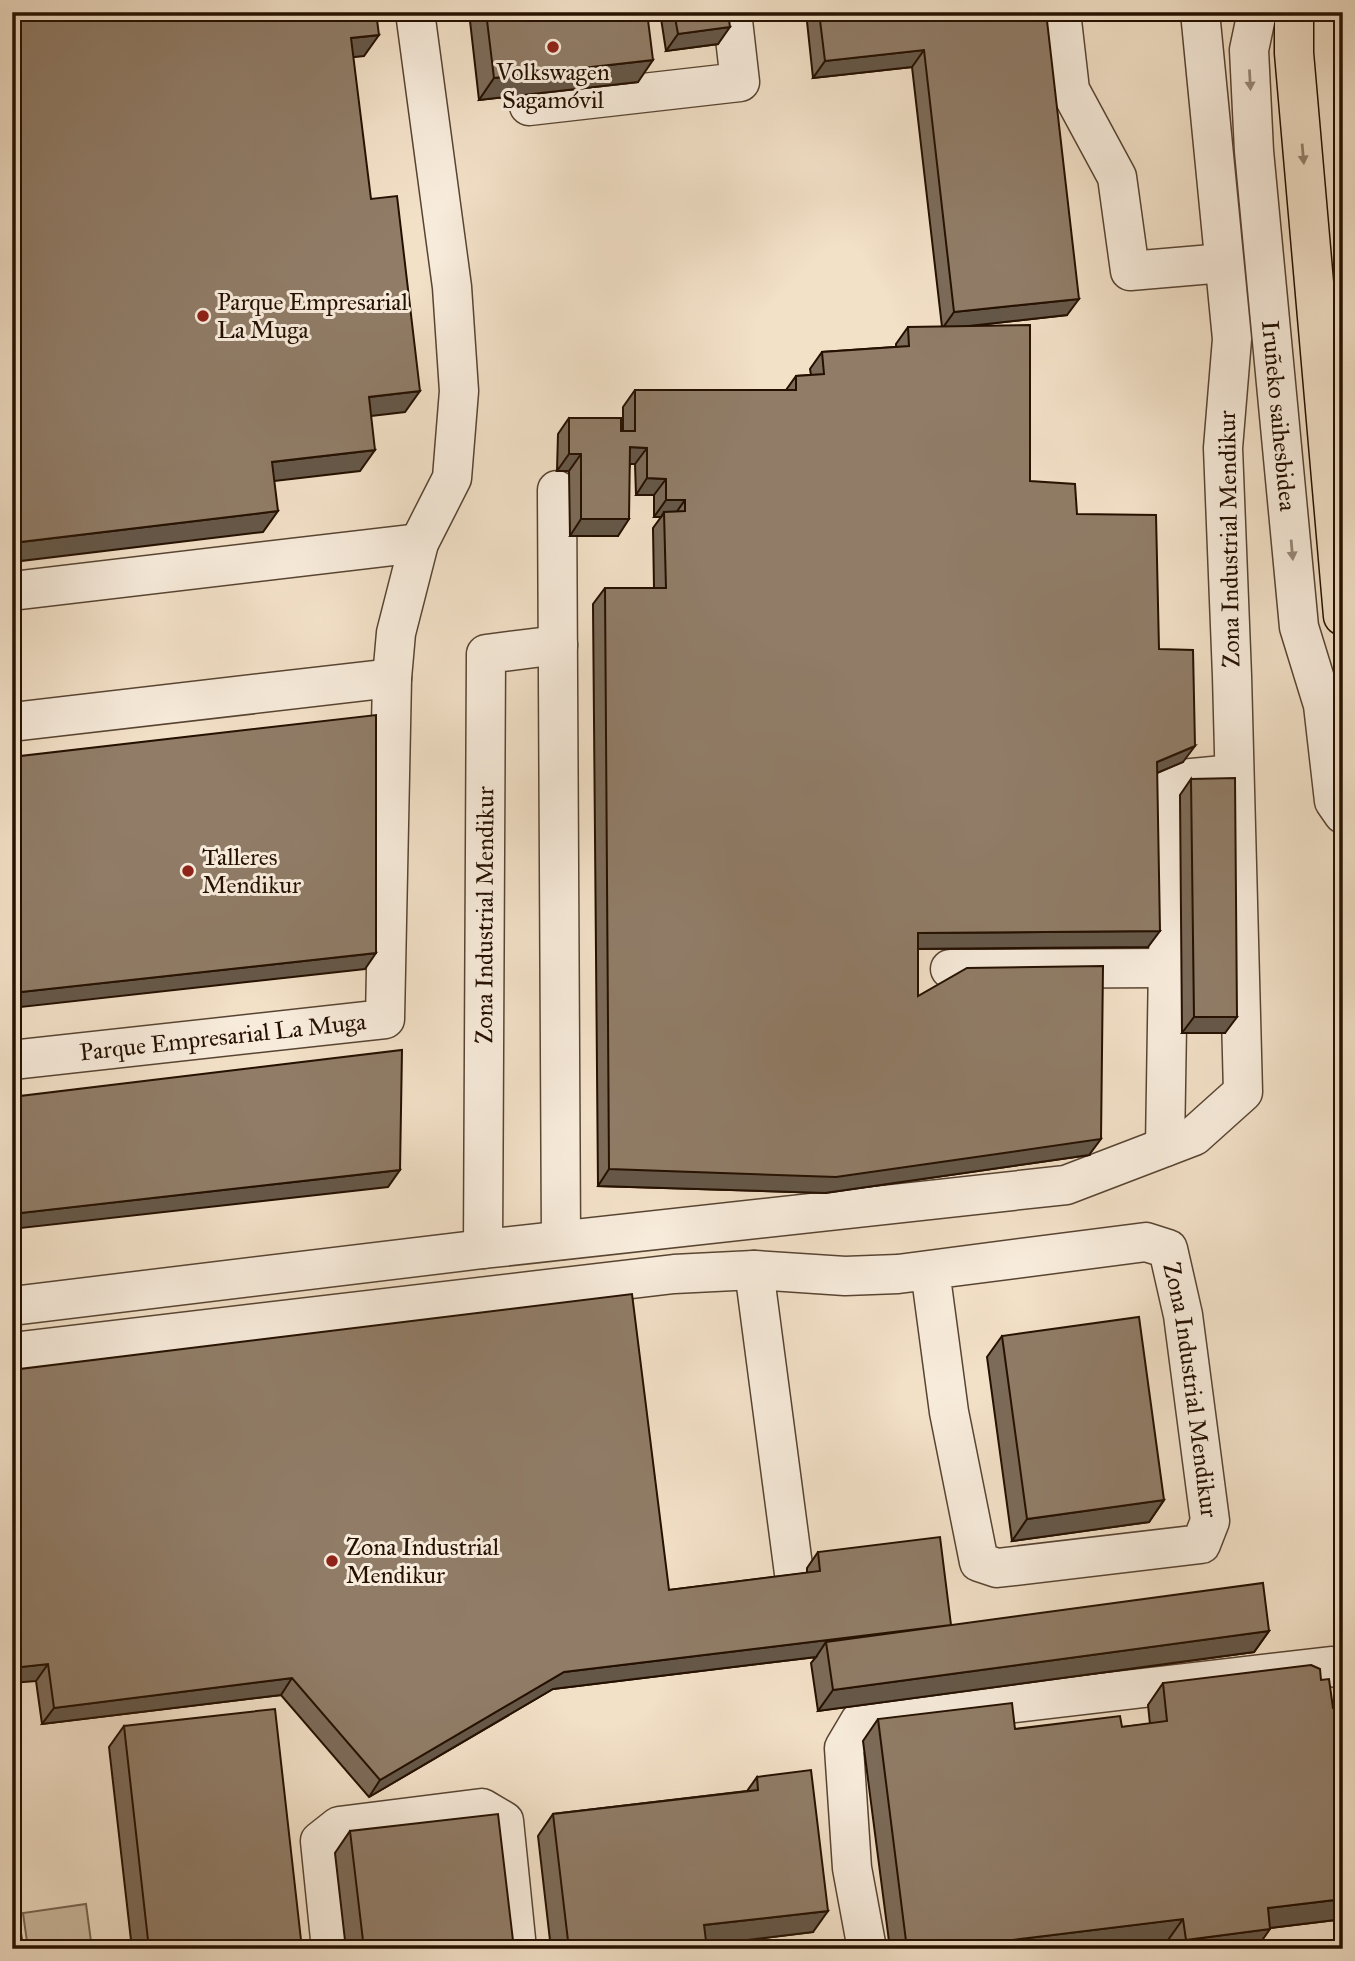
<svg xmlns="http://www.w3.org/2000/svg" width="1355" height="1961" viewBox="0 0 1355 1961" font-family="'IM FELL Great Primer',serif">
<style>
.green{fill:#cfbda5;stroke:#7a6652;stroke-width:2}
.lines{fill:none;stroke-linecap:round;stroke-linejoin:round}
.minor-casing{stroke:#584432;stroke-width:41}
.highway-casing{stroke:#251000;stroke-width:41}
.minor{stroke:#f7ebdb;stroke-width:38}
.highway{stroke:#f2e0c7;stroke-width:38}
.wall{fill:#7c6b59;stroke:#251000;stroke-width:2}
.shaded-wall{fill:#655748;stroke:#251000;stroke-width:2}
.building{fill:#907c67;stroke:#251000;stroke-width:2}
.oneway{fill:#988878}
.oneway2{fill:#96826d}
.poi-dot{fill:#8f2418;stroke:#f7ebdb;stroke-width:2.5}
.labels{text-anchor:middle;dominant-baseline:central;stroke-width:6;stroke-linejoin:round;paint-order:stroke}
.poi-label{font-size:24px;fill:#251000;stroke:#f7ebdb;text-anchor:start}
.street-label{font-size:24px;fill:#251000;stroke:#f7ebdb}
</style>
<rect width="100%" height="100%" fill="#f2e0c7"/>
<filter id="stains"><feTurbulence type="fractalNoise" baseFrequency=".00286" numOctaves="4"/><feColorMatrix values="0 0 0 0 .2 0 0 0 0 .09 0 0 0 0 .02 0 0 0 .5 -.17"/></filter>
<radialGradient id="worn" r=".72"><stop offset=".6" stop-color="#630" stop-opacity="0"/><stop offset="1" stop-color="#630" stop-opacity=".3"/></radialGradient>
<path class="green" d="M86 1904 92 1949H28L23 1913Z"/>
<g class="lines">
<defs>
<g id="minor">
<path d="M1061 12 1070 90 1117 177 1130 271 1224 263"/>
<path id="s1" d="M1257 12 1249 50 1254 151 1299 627 1323 705 1334 801 1343 814"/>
<path d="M529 106 740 82 732 12"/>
<path d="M557 490 561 1240"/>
<path d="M12 591 419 543"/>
<path d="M12 722 392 678"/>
<path d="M950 969 1168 968"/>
<path id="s2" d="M12 1060 385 1019 392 678 396 633 419 543 452 478 459 391 452 287 415 12"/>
<path d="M1165 1147 1171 780 1234 774"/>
<path id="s3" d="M483 1249 486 654 558 645"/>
<path d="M754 1270 795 1581"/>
<path d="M12 1306 483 1249 1066 1185 1194 1136 1243 1092 1232 676 1223 448 1232 339 1200 12"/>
<path id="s4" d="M12 1352 674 1274 754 1270 845 1276 898 1274 1146 1242 1168 1249 1183 1315 1210 1521 1201 1544 997 1568 979 1562 949 1412 930 1270"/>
<path d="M331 1949 320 1841 339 1826 482 1808 504 1821 517 1949"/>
<path d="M867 1949 852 1868 844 1748 860 1721 1331 1666 1343 1670"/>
</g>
<path id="highway" d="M1294 12V53L1343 616"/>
</defs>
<use href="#minor" class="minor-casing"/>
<use href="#highway" class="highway-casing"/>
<use href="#minor" class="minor"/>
<use href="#highway" class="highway"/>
</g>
<path class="wall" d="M469 12H647L638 82 479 100Z
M660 12H728L718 44 666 51Z
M806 12H1046L1067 315 969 326 1030 481 1077 514 1159 649 1183 762 1157 773 1148 947 918 949V996L1089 1155 825 1193 598 1186 593 604 605 588H654L653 528 661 517H654V495H636L635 464H630L618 536H570L569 471H557L558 434 569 418 623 431V407L635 390H786L796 376 811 375 810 369 822 352 896 347V344L908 327H942L912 67 813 78Z
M1191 779 1225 1033H1182L1180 795Z
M1002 1336 1164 1500 1149 1522 1012 1541 987 1357Z
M12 1370 669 1590 807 1573V1568L818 1552 951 1625 1269 1631 1254 1652 818 1711 811 1663 816 1657 553 1689 369 1797 281 1695 42 1724 36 1681Z
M1321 1680 1333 1708 1343 1707V1919L1270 1928 1256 1949H1170L1168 1940 1100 1949H890L863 1741 878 1719 1015 1729 1122 1727 1150 1724 1148 1705 1163 1683Z
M124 1726 302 1949H132L109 1747Z
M757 1777 813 1932 706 1945 707 1949H551L538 1836 553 1814 747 1791Z
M350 1831 514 1949H346L335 1853Z"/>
<path class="shaded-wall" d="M730 27 718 44 666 51 678 34Z
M379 35 364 56 336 59 351 38Z
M924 50 912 67 813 78 825 61Z
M653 60 638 82 479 100 494 78Z
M1079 299 1067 315 942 329 954 312Z
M420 391 405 412 354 418 369 397Z
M630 447 647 448 635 464H618Z
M375 450 360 471 257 483 272 462Z
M569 454H581L569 471H557Z
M647 478 666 479 654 495H636Z
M666 500H685L673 517 664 512 661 517H654Z
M278 511 263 532 12 562V543Z
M581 519H629L618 536H570Z
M1195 746 1183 762 1145 778 1157 762Z
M1160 931 1148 947 907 949 918 933Z
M376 953 365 969 12 1008V993Z
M1194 1017H1237L1225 1033H1182Z
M1101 1139 1089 1155 825 1193 598 1186 609 1169Z
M400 1170 388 1187 12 1229V1214Z
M1164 1500 1149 1522 1012 1541 1027 1519Z
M951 1625 826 1642 816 1657 553 1689 369 1797 380 1780 564 1672Z
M1269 1631 1254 1652 818 1711 833 1690Z
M48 1664 36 1681 12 1683V1668Z
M292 1678 281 1695 42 1724 54 1708Z
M1343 1899V1919L1253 1930 1268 1908Z
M828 1911 813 1932 689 1947 704 1925Z
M1183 1919 1168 1940 1100 1949H1006L1012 1940Z
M1270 1929 1256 1949H1180L1186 1940Z"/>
<path class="building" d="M12 12H91V17L132 12H376L379 35 351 38 371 199 397 196 420 391 369 397 375 450 272 462 278 511 12 543Z
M486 12H647L653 60 494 78Z
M674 12H728L730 27 678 34Z
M819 12H1046L1079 299 954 312 924 50 825 61Z
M1030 325V481L1075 484 1077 514 1156 515 1159 649 1193 650 1195 746 1157 762 1160 931 918 933V996L967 968 1103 966 1101 1139 836 1177 609 1169 605 588H666L664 512 685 511V500H666V479L647 478V448L630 447 629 519H581V454H569V418H621V431H635V390H796V376L824 374 822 352 909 346 908 327Z
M376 715V953L12 993V757Z
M1235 778 1237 1017H1194L1191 779Z
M402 1050 400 1170 12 1214V1097Z
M632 1294 669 1590 820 1571 818 1552 940 1537 951 1625 564 1672 380 1780 292 1678 54 1708 48 1664 12 1668V1370Z
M1139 1317 1164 1500 1027 1519 1002 1336Z
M1263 1583 1269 1631 833 1690 826 1642Z
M1311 1665 1320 1669 1321 1680 1329 1679 1333 1708 1343 1707V1899L1268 1908 1270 1929 1186 1940 1183 1919 1012 1940 1013 1949H907L878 1719 1012 1703 1015 1729 1120 1716 1122 1727 1167 1721 1163 1683Z
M275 1709 302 1949H149L124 1726Z
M811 1770 828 1911 704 1925 707 1949H569L553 1814 758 1790 757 1777Z
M498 1814 514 1949H364L350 1831Z
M12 1861 23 1949H12Z"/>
<defs><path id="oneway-solid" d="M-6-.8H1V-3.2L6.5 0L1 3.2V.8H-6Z" transform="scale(1.75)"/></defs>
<g class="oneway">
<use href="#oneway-solid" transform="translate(1250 80) rotate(87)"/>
<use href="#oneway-solid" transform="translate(1292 550) rotate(85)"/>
</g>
<use class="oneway2" href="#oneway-solid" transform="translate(1303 154) rotate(85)"/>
<g class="poi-dot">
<circle cx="553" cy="47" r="7"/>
<circle cx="203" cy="316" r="7"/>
<circle cx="188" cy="871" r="7"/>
<circle cx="332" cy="1561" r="7"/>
</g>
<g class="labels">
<g class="poi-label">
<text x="553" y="72" text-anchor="middle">Volkswagen<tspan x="553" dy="28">Sagamóvil</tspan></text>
<text x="217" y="302">Parque Empresarial<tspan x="217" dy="28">La Muga</tspan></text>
<text x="202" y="857">Talleres<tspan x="202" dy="28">Mendikur</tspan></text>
<text x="346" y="1547">Zona Industrial<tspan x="346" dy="28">Mendikur</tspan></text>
</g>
<g class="street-label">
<text stroke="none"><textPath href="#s1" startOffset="406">Iruñeko saihesbidea</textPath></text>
<text transform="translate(1229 539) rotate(-91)">Zona Industrial Mendikur</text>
<text stroke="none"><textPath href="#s3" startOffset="334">Zona Industrial Mendikur</textPath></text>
<text stroke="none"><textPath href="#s2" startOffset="212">Parque Empresarial La Muga</textPath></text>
<text stroke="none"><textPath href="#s4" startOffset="1307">Zona Industrial Mendikur</textPath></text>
</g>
</g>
<rect width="1355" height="1961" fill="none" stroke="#f2e0c7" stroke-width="42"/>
<rect x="14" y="14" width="1327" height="1933" fill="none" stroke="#251000" stroke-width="3.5"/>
<rect x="21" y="21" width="1313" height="1919" fill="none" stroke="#251000" stroke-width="2"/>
<rect width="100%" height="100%" filter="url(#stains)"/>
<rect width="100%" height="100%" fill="url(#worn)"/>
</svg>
